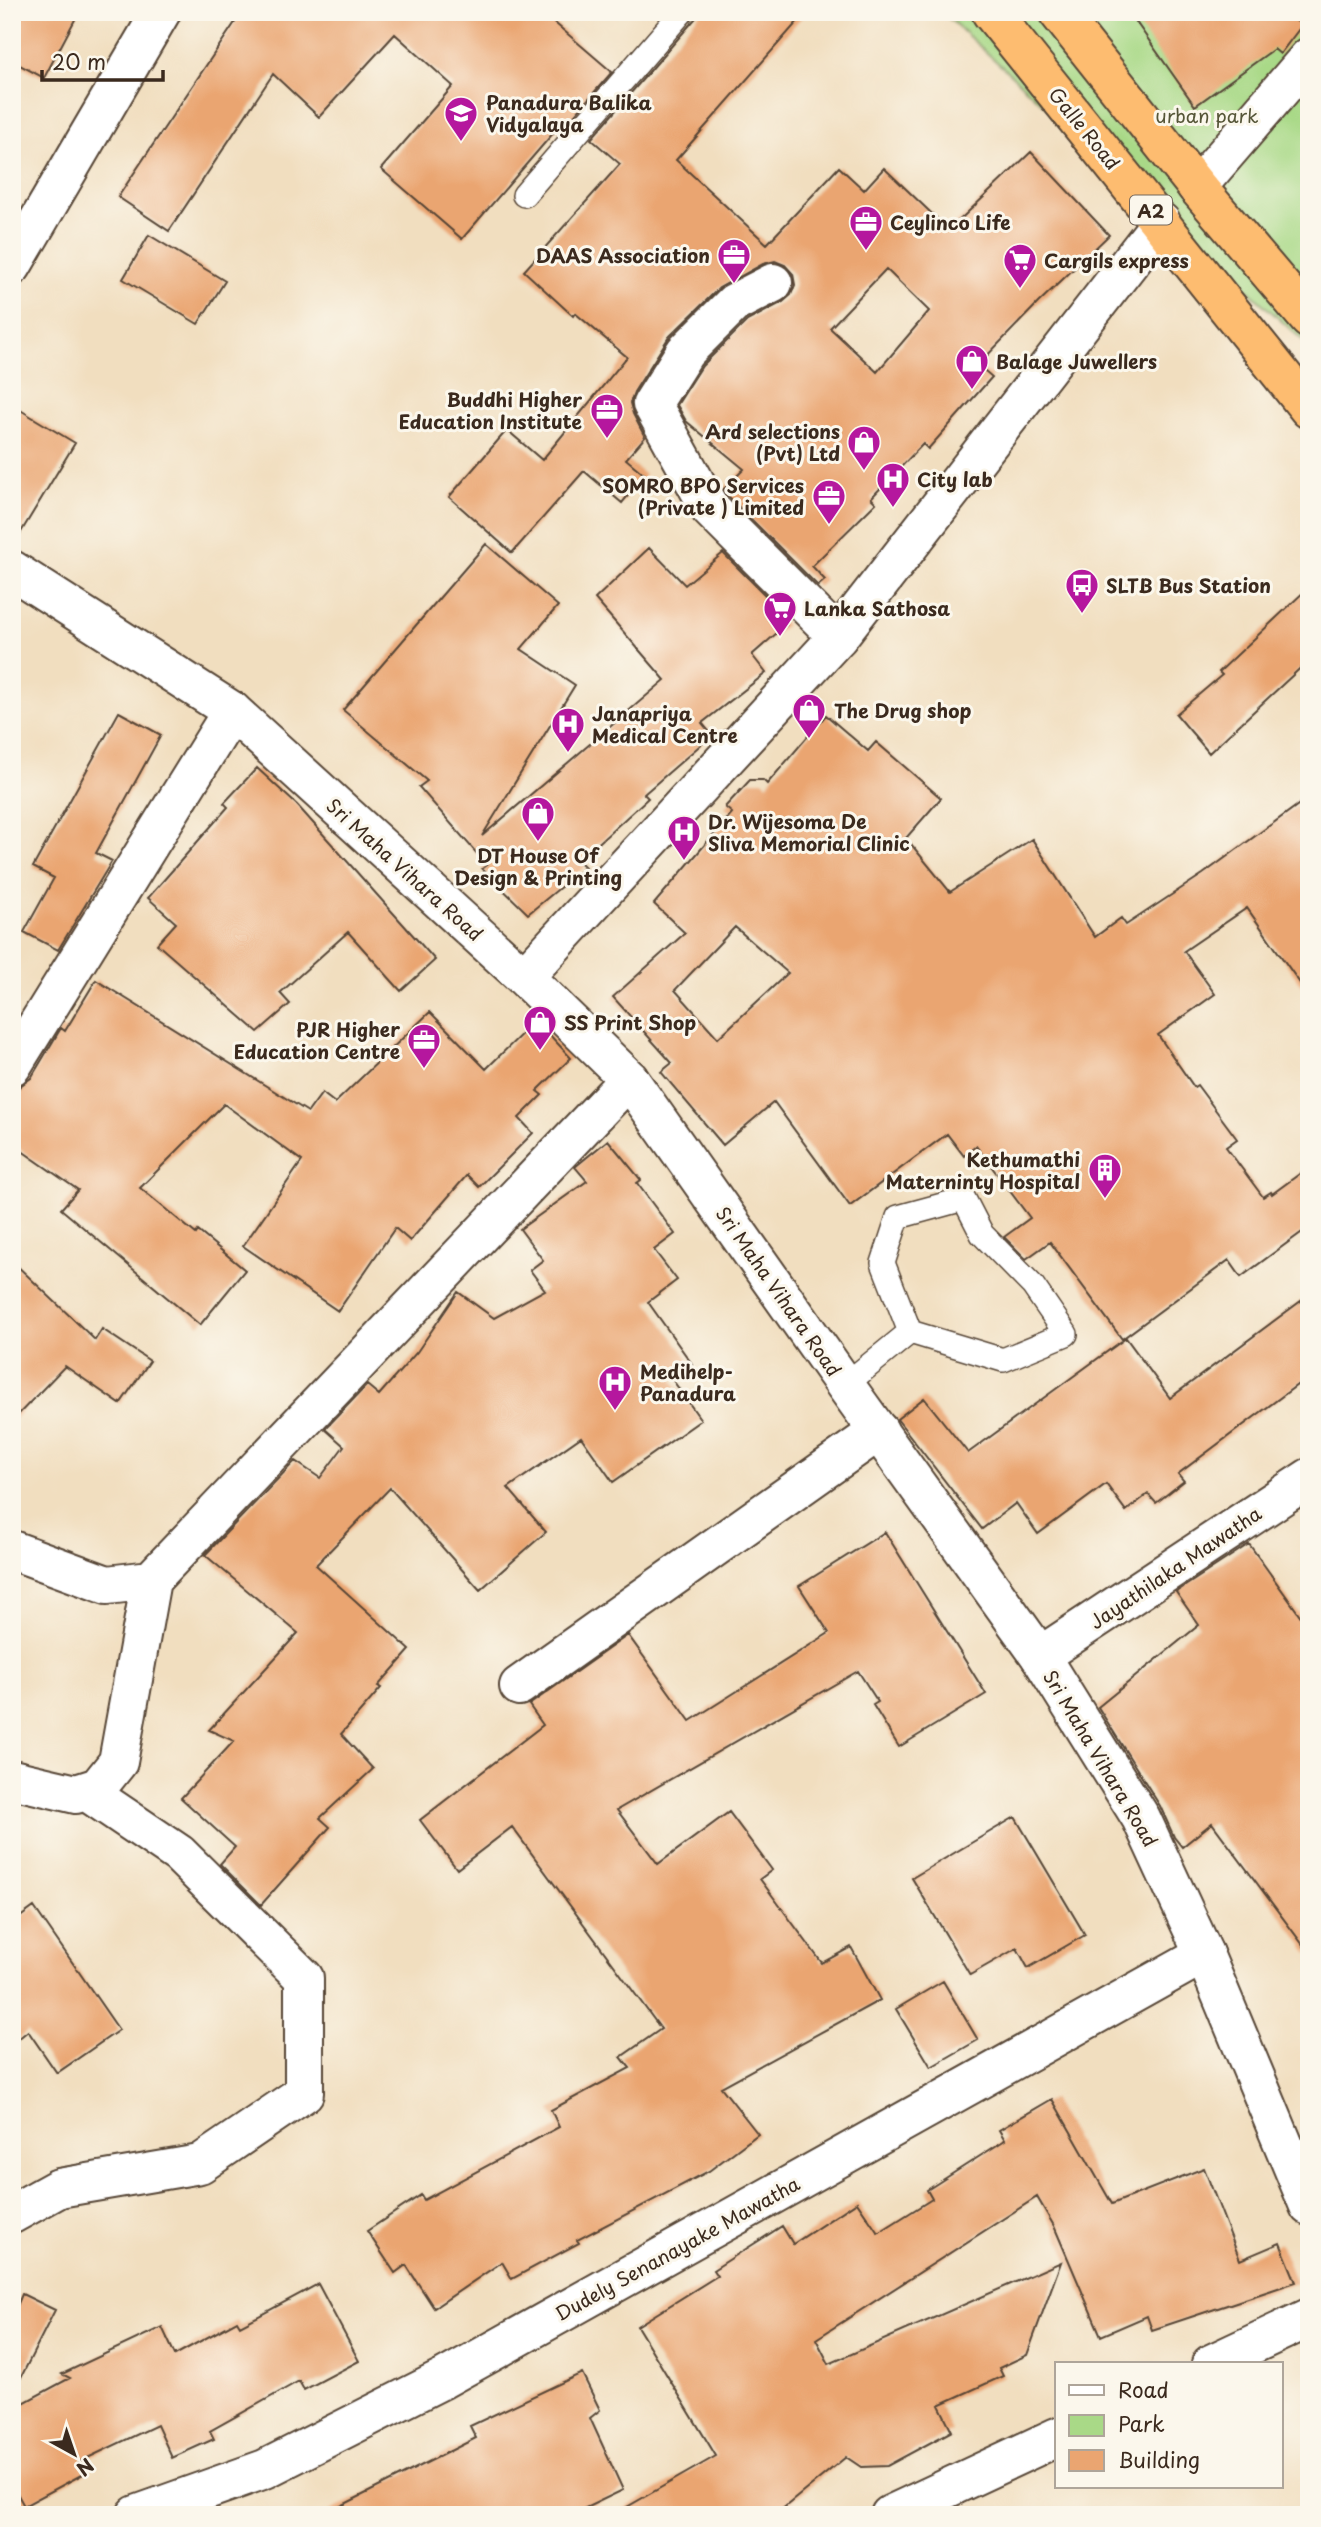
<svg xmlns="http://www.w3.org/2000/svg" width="1321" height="2527" viewBox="0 0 1321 2527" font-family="'Playpen Sans',sans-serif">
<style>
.green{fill:#a9d987;stroke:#728252;stroke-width:2}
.building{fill:#eaa571;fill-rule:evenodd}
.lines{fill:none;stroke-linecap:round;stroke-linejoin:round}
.service-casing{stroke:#564536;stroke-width:26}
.minor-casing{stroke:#564536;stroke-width:42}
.tertiary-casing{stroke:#564536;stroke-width:42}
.trunk-casing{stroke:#564536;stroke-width:42}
.service{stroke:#fff;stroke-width:23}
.minor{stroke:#fff;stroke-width:38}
.tertiary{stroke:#fff;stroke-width:38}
.trunk{stroke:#fdbc70;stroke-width:38}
.labels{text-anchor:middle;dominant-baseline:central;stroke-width:6;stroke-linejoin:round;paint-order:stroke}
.shield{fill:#fbf7ec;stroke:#75685c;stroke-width:2}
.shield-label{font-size:18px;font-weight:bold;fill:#3b2a1e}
.poi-label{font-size:19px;font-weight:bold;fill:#3b2a1e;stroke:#fbf7ec;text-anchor:start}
.park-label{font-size:19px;fill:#565638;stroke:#fbf7ec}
.street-label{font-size:19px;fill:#3b2a1e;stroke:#fbf7ec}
</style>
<rect width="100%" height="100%" fill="#fbf7ec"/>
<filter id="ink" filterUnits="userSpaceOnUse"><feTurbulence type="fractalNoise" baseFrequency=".0143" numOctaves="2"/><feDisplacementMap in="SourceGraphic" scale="14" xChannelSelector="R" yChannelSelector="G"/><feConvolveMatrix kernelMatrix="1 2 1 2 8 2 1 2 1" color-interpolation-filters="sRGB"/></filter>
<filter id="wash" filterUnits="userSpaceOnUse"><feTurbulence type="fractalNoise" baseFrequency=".00686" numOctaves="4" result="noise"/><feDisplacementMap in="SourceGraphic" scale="28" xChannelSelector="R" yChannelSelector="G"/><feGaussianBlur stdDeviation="1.57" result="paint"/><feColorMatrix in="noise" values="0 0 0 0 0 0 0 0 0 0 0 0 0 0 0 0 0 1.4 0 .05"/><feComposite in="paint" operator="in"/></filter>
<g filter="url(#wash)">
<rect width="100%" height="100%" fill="#f1debf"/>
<path class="green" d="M942 12H1309V346Z"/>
<g id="blocks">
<path class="building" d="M12 12H79L44 78 12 61Z
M242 12H542L612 72 570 120 567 117 462 239 381 169 453 86 395 34 319 117 273 74 169 231 118 197Z
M701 12H806L676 160 767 244 839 167 864 190 884 168 949 230 1031 152 1109 235 1038 303 978 365 992 377 928 449 923 444 871 498 876 503 812 566 825 580 818 586 728 496 724 489 744 469 686 421 677 405 702 366 747 321 783 302 791 295 795 285 793 274 785 265 775 261 763 264 719 288 669 337 634 392 630 403 633 414 645 437 626 459 645 475 622 503 584 471 512 553 449 497 507 430 542 460 627 357 575 313 573 316 524 271 620 164 591 139ZM886 269 929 311 877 372 830 328Z
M1129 12H1284L1302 25 1280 54 1274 49 1195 106Z
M149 235 225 281 198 324 123 279Z
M12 405 75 443 12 547Z
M486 544 558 606 521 649 575 685 482 836 665 680 595 599 649 548 685 585 723 553 787 617 782 621 786 625 752 655 766 673 702 723 712 735 644 794 648 798 579 861 585 867 528 914 482 869 487 865 419 787 427 781 343 710Z
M1309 587V660L1209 753 1176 714 1222 675 1219 672Z
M119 712 161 735 96 853 112 861 58 950 24 932 54 878 33 867Z
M826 715 868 751 876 742 941 798 906 838 950 892 1032 839 1095 937 1121 918 1126 925 1203 874 1309 797V996L1247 908 1184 951 1215 994 1158 1035 1194 1087 1197 1085 1237 1139 1226 1147 1263 1197 1271 1192 1272 1194 1309 1167V1227L1241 1277 1229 1260 1122 1339 1050 1242 1026 1259 1004 1237 1030 1218 976 1146 964 1156 947 1134 850 1206 774 1102 723 1145 661 1072 672 1063 613 997 685 933 654 904 732 813 725 807 750 780H763L767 784ZM735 927 788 973 718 1038 675 990Z
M257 768 297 805 435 960 401 991 348 932 280 993 290 1004 258 1032 157 944 176 923 148 898 228 807 224 803Z
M96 980 308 1112 322 1093 335 1103 430 1012 486 1069 536 1020 571 1058 537 1091 542 1095 519 1118 533 1133 479 1187 467 1175 410 1241 395 1228 338 1311 243 1246 302 1161 224 1104 140 1188 196 1234 198 1231 245 1270 200 1325 61 1209 78 1190 12 1144V1097L20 1086 31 1078 61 1028 65 1031Z
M608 1140 641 1180 637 1183 675 1234 654 1250 677 1280 648 1302 692 1364 672 1379 701 1420 613 1482 581 1437 508 1488 546 1532 480 1590 390 1488 316 1565 410 1650 378 1686 381 1688 341 1734 373 1769 320 1818 330 1827 261 1905 220 1864 235 1847 181 1798 234 1741 209 1730 298 1633 205 1555 295 1461 320 1478 344 1446 325 1429 367 1385 379 1395 417 1352 458 1292 494 1318 545 1290 530 1270 543 1260 520 1229 587 1181 575 1167Z
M12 1261 95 1340 102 1329 150 1361 120 1404 65 1366 12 1421Z
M1309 1295V1376L1178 1474 1184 1481 1156 1503 1148 1494 1126 1511 1106 1484 1038 1534 1016 1503 982 1529 897 1419 924 1398 968 1453 1126 1338 1170 1398Z
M885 1532 986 1694 899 1747 873 1705 878 1702 858 1671 617 1810 658 1864 729 1812 772 1870 760 1879 822 1963 851 1947 880 2000 721 2087 758 2134 709 2171 577 2240 579 2243 512 2279 502 2262 434 2308 406 2265 395 2273 367 2231 421 2195 424 2200 559 2127 551 2110 630 2068 621 2057 661 2029 512 1827 457 1869 420 1820 543 1725 529 1705 628 1635 690 1721 829 1633 799 1586Z
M1249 1544 1309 1628V1953L1212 1823 1182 1847 1174 1837 1160 1806 1098 1707 1199 1625 1176 1592Z
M1015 1817 1085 1935 1028 1968 1017 1948 970 1975 912 1878Z
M34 1907 119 2030 57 2073 28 2031 12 2044V1923Z
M943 1981 978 2040 931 2067 896 2009Z
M1052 2099 1112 2204 1204 2168 1240 2260 1280 2243 1296 2282 1152 2330 1147 2316 1101 2336 1054 2226 1037 2197 816 2339 829 2364 1061 2262 1027 2355 999 2368 1003 2376 939 2405 952 2431 887 2466 861 2467 846 2457 775 2515H613L716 2456 637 2326 717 2276 713 2270 782 2226 793 2244 857 2202 878 2233 932 2199 927 2190 1005 2140 999 2130Z
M318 2284 359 2361 304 2390 299 2381 210 2431 214 2439 172 2458 157 2425 79 2462 85 2473 24 2506 12 2484V2409L70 2378 62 2374 162 2327 175 2355 237 2321 240 2326Z
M22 2294 55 2310 12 2395V2318Z
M582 2373 600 2410 590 2418 623 2490 571 2515H323L476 2438 470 2426Z"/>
</g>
</g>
<g filter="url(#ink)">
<use href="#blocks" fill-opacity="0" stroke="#564536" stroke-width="2"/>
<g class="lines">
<defs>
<path id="service" d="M524 195 682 12
M845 1385 910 1332 883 1263 898 1217 964 1199 982 1234 1033 1286 1066 1334 1003 1360 910 1332"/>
<path id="minor" d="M12 266 161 12
M773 283 734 303 685 352 652 404 710 509 838 637
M12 1066 232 711
M12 1550 107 1585 151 1580 629 1079
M1040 1656 1309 1478
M519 1686 879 1431
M12 1779 76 1794 98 1787 118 1762 151 1580
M12 2214 59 2188 200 2164 304 2093V1978L179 1854 86 1791
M1211 2364 1309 2318
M136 2515 265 2469 443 2379 1204 1954
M890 2515 1057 2437"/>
<path id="tertiary" d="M1197 187 1309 57
M12 570 232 711 524 977 629 1079 845 1385 1040 1656 1141 1818 1204 1954 1309 2206
M524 977 838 637 1161 222"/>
<path id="trunk" d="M991 12 1309 409
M1058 12 1197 187 1309 319"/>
</defs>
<use href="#service" class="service-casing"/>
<use href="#minor" class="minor-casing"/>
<use href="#tertiary" class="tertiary-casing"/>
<use href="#trunk" class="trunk-casing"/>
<use href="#service" class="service"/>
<use href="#minor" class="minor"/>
<use href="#tertiary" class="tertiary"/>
<use href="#trunk" class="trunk"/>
</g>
</g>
<defs>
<symbol id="school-pin" viewBox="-11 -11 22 30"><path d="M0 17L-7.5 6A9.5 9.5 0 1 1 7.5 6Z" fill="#b5179e" stroke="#fbf7ec"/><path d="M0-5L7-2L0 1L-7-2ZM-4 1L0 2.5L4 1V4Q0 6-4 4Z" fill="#fff"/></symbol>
<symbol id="office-pin" viewBox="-11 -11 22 30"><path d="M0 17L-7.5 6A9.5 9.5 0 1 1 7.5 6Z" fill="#b5179e" stroke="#fbf7ec"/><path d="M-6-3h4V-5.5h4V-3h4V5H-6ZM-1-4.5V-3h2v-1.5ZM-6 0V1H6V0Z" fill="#fff"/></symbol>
<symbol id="supermarket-pin" viewBox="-11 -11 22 30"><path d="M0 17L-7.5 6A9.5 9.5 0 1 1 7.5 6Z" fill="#b5179e" stroke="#fbf7ec"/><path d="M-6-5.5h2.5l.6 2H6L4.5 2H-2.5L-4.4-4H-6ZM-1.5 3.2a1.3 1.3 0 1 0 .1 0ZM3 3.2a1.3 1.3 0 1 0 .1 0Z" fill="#fff"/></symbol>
<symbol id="shop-pin" viewBox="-11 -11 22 30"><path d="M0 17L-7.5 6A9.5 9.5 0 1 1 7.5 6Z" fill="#b5179e" stroke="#fbf7ec"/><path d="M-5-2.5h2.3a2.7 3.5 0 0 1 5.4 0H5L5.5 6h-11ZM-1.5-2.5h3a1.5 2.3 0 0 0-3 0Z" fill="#fff"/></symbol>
<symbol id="hospital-pin" viewBox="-11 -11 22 30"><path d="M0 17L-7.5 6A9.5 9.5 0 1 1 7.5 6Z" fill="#b5179e" stroke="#fbf7ec"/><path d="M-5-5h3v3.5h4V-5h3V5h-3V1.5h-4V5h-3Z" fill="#fff"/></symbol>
<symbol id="bus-pin" viewBox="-11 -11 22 30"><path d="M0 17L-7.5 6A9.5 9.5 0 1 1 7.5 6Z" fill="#b5179e" stroke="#fbf7ec"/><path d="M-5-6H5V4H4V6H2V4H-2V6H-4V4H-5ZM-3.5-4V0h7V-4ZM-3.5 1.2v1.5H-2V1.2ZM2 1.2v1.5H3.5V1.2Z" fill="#fff"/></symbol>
<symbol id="building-pin" viewBox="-11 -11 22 30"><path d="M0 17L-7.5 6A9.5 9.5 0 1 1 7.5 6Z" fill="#b5179e" stroke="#fbf7ec"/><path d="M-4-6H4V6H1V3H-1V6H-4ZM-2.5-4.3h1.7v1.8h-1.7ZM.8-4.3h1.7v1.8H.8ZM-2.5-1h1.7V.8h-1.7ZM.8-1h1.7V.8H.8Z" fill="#fff"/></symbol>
</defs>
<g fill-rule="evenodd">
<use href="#school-pin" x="442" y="94" width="38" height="52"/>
<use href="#office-pin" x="847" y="203" width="38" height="52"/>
<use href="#office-pin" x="715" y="236" width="38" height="52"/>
<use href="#supermarket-pin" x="1001" y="241" width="38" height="52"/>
<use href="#shop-pin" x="953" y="342" width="38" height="52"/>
<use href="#office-pin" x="588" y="391" width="38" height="52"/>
<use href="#shop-pin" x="845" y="423" width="38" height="52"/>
<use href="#hospital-pin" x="874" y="460" width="38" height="52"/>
<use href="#office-pin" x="810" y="477" width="38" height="52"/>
<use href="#bus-pin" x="1063" y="566" width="38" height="52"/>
<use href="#supermarket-pin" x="761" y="589" width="38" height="52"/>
<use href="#shop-pin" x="790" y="691" width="38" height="52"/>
<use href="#hospital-pin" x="549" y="705" width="38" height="52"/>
<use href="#shop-pin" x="519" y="794" width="38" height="52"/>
<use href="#hospital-pin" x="665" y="813" width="38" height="52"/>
<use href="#shop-pin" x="521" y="1003" width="38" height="52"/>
<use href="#office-pin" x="405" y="1021" width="38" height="52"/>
<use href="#building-pin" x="1086" y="1151" width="38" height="52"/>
<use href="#hospital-pin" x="596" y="1363" width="38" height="52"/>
</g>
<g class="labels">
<rect class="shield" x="1130" y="195.5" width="42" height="29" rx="5"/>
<g class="shield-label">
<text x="1151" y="210">A2</text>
</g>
<g class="poi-label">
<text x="486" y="102">Panadura Balika<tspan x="486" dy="22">Vidyalaya</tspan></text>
<text x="890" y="222">Ceylinco Life</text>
<text x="710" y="255" text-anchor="end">DAAS Association</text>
<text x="1044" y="260">Cargils express</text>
<text x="996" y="361">Balage Juwellers</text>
<text x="582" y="399" text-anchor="end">Buddhi Higher<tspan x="582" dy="22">Education Institute</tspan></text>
<text x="840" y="431" text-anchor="end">Ard selections<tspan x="840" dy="22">(Pvt) Ltd</tspan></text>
<text x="917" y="479">City lab</text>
<text x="804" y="485" text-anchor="end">SOMRO BPO Services<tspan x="804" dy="22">(Private ) Limited</tspan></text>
<text x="1106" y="585">SLTB Bus Station</text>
<text x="804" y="608">Lanka Sathosa</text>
<text x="834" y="710">The Drug shop</text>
<text x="592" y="713">Janapriya<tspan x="592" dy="22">Medical Centre</tspan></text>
<text x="708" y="821">Dr. Wijesoma De<tspan x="708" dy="22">Sliva Memorial Clinic</tspan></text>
<text x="538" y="855" text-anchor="middle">DT House Of<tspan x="538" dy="22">Design &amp; Printing</tspan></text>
<text x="564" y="1022">SS Print Shop</text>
<text x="400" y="1029" text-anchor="end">PJR Higher<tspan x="400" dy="22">Education Centre</tspan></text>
<text x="1080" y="1159" text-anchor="end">Kethumathi<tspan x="1080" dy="22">Materninty Hospital</tspan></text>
<text x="640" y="1371">Medihelp-<tspan x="640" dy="22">Panadura</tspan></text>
</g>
<g class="park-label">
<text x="1207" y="115">urban park</text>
</g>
<g class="street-label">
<text transform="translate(1085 128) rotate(51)">Galle Road</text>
<text transform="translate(405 869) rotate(42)">Sri Maha Vihara Road</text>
<text transform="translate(779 1291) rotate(55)">Sri Maha Vihara Road</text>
<text transform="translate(1175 1567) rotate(-34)">Jayathilaka Mawatha</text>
<text transform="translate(1101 1758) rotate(59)">Sri Maha Vihara Road</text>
<text transform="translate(677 2248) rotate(-29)">Dudely Senanayake Mawatha</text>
</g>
</g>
<rect width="1321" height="2527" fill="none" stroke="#fbf7ec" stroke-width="42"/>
<rect x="1055" y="2362" width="228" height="126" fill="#fbf7ec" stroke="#aea59a" stroke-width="2"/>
<rect x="1069" y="2385" width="35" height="10" fill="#ffffff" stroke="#aea59a" stroke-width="2"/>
<text x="1118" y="2398" font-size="21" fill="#3b2a1e">Road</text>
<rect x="1069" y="2415" width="35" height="21" fill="#a9d987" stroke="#aea59a" stroke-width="2"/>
<text x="1118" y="2432" font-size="21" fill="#3b2a1e">Park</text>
<rect x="1069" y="2450" width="35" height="21" fill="#eaa571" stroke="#aea59a" stroke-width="2"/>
<text x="1118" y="2468" font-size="21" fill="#3b2a1e">Building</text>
<g transform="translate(74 2454) rotate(140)" stroke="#fbf7ec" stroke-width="5" paint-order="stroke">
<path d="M0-5L12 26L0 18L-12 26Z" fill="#3b2a1e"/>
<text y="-10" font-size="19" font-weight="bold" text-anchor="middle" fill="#3b2a1e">N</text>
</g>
<path d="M42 70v10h121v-10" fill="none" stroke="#3b2a1e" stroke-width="3.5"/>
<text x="52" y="70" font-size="21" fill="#3b2a1e" stroke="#fbf7ec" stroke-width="5" paint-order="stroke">20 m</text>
</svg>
